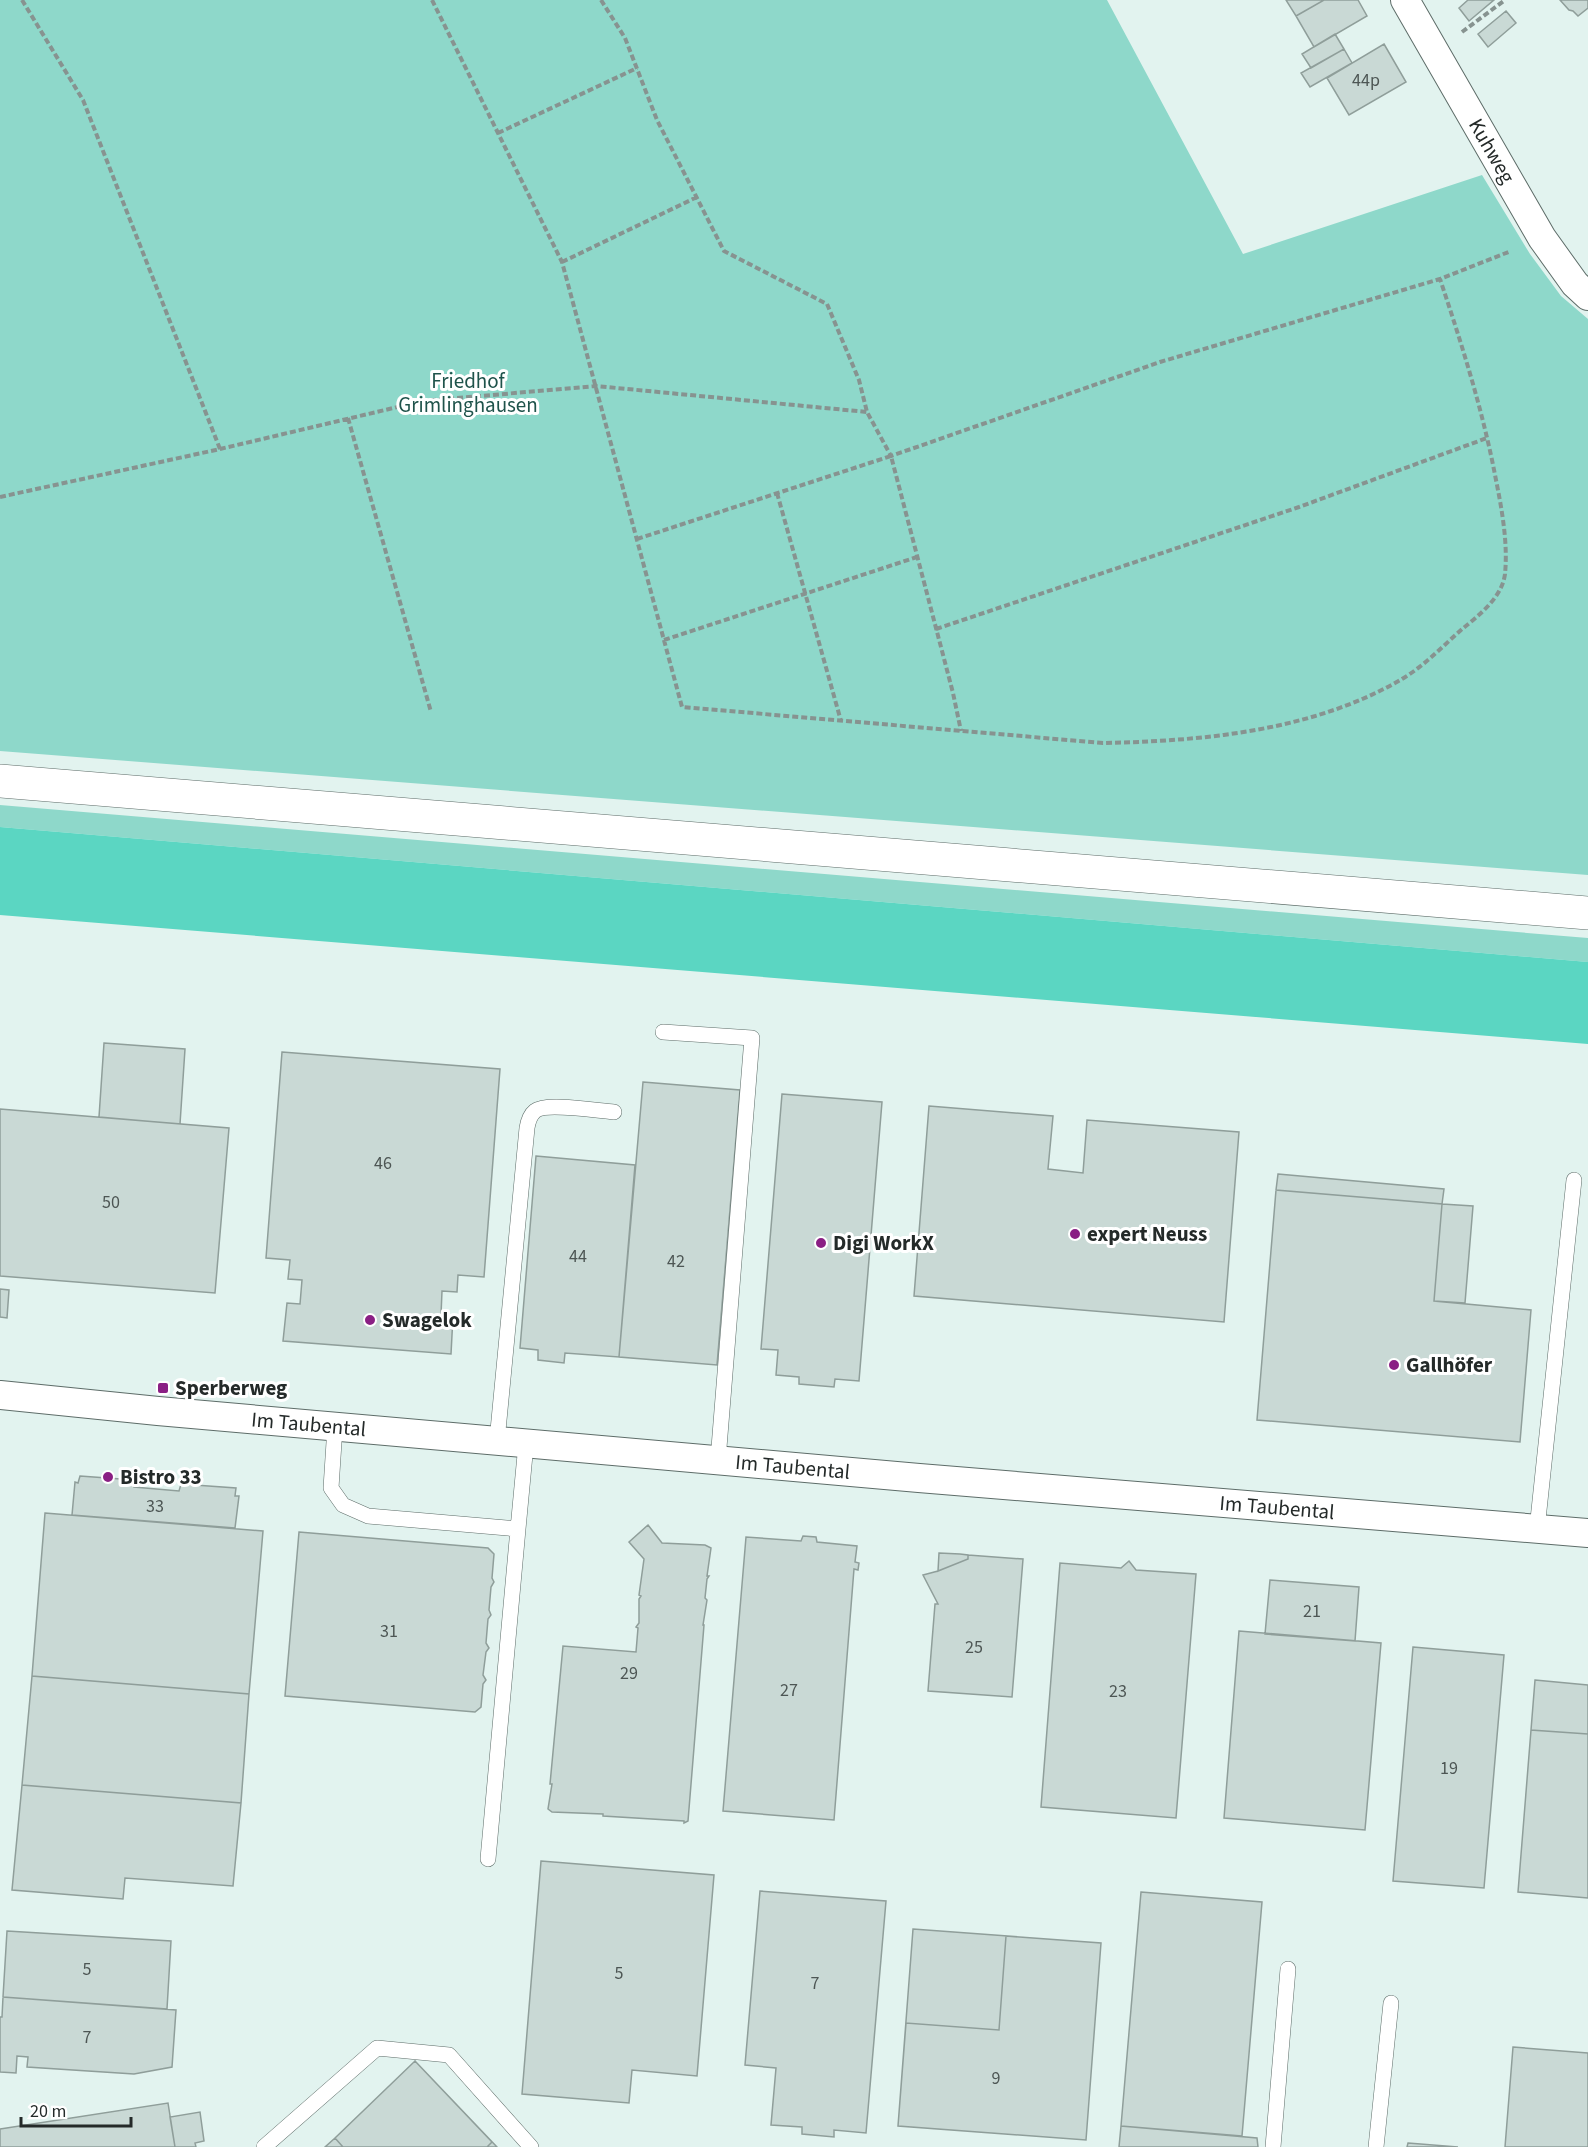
<svg xmlns="http://www.w3.org/2000/svg" width="1588" height="2147" viewBox="0 0 1588 2147" font-family="'Source Sans 3',sans-serif">
<style>
.green{fill:#8ed8ca}
.forest{fill:#5bd6c2}
.building{fill:#c9d9d5;stroke:#8f9e9a;stroke-width:1.5}
.lines{fill:none;stroke-linecap:round;stroke-linejoin:round}
.service-casing{stroke:#5d6c68;stroke-width:16}
.minor-casing{stroke:#5d6c68;stroke-width:30}
.primary-casing{stroke:#5d6c68;stroke-width:34}
.path{stroke:#879390;stroke-width:4;stroke-dasharray:6 3;stroke-linecap:butt}
.service{stroke:#fff;stroke-width:15}
.minor{stroke:#fff;stroke-width:28}
.primary{stroke:#fff;stroke-width:33}
.poi-dot{fill:#8a1f84;stroke:#fff;stroke-width:2}
.labels{text-anchor:middle;dominant-baseline:central;stroke-width:6;stroke-linejoin:round;paint-order:stroke}
.number-label{font-size:18px;fill:#4d5654}
.street-label{font-size:21px;fill:#242a29;stroke:#fff}
.park-label{font-size:21px;fill:#1f534b;stroke:#fff}
.poi-label{font-size:21px;font-weight:bold;fill:#242a29;stroke:#fff;text-anchor:start}
</style>
<rect width="100%" height="100%" fill="#e2f3ef"/>
<path class="green" d="M0 0H1107L1243 254 1482 175 1530 254 1561 296 1588 319V875L0 751Z
M0 805 1588 938V962L0 827Z"/>
<path class="forest" d="M0 827 1588 962V1044L0 915Z"/>
<path class="building" d="M1286 0H1324L1296 16Z
M1324 0H1358L1367 16 1314 47 1296 16Z
M1468 0H1494L1469 21 1459 8Z
M1560 0H1588V8L1578 16 1573 11 1569 10Z
M1506 11 1516 23 1488 47 1478 34Z
M1335 34 1344 49 1311 68 1302 54Z
M1384 44 1406 82 1349 115 1327 78Z
M1344 49 1352 63 1310 87 1301 73Z
M104 1043 185 1049 180 1124 99 1117Z
M282 1052 500 1069 484 1277 458 1275 457 1292 442 1291 441 1315 453 1316 451 1354 283 1341 287 1303 300 1304 302 1280 288 1279 290 1260 266 1258Z
M643 1082 740 1090 717 1365 619 1357Z
M782 1094 882 1102 859 1381 835 1379 834 1387 799 1384V1377L776 1375 778 1350 761 1349Z
M929 1106 1053 1116 1048 1169 1083 1173 1087 1120 1239 1132 1224 1322 914 1296Z
M0 1109 229 1128 215 1293 0 1276Z
M536 1156 635 1165 619 1357 565 1353 564 1363 538 1360V1350L520 1348Z
M1278 1174 1444 1189 1442 1204 1276 1190Z
M1276 1190 1442 1204 1434 1301 1531 1310 1520 1442 1257 1420Z
M1442 1204 1473 1206 1465 1303 1434 1301Z
M0 1289 9 1290 7 1318 0 1317Z
M80 1476 134 1480V1487L179 1491 181 1484 236 1488 235 1496H239L235 1528 72 1515 75 1482 78 1483Z
M45 1513 263 1531 249 1694 32 1676Z
M648 1525 662 1543 705 1545 711 1548 707 1576H709L707 1579 705 1598 707 1600 703 1625H704L688 1821 684 1823V1821L603 1816V1814L552 1812 548 1809 552 1784H550L563 1646 636 1652 638 1628 636 1627 639 1623V1599L641 1596 639 1595 644 1559 629 1542Z
M299 1532 488 1548 494 1554 492 1578 494 1582 491 1587 489 1610 491 1615 488 1619 486 1643 489 1648 486 1652 483 1675 486 1680 483 1684 481 1707 475 1712 285 1696Z
M803 1536 816 1537 817 1542 857 1546 855 1562 859 1563 858 1570 854 1569 834 1820 723 1811 746 1537 801 1541Z
M939 1553 960 1554 968 1555V1559L938 1571Z
M968 1555 1023 1559 1012 1697 928 1691 935 1604H938L923 1575 938 1571 968 1559Z
M1129 1561 1136 1570 1196 1574 1176 1818 1041 1807 1060 1563 1121 1568Z
M1270 1580 1359 1587 1355 1641 1265 1634Z
M1239 1631 1381 1643 1365 1830 1224 1818Z
M1413 1647 1504 1655 1484 1888 1393 1881Z
M32 1676 249 1694 241 1803 22 1785Z
M1535 1680 1588 1685V1734L1531 1730Z
M1531 1730 1588 1734V1898L1518 1892Z
M22 1785 241 1803 233 1886 125 1878 123 1899 12 1890Z
M541 1861 714 1875 697 2076 632 2070 629 2103 522 2094Z
M760 1891 886 1901 866 2133 834 2130V2137L802 2134V2127L771 2125 776 2068 745 2065Z
M1141 1892 1262 1902 1242 2136 1121 2126Z
M913 1929 1101 1943 1086 2140 898 2126Z
M7 1931 171 1941 167 2009 3 1997Z
M1006 1936 1101 1943 1086 2140 898 2126 906 2023 999 2030Z
M3 1997 176 2010 172 2067 134 2074 27 2067 28 2057 17 2056 16 2073 0 2072V2017H2Z
M1513 2047 1588 2053V2147H1505Z
M415 2061 497 2147H325L335 2138Z
M415 2061 492 2142 487 2147H343L335 2138Z
M168 2103 175 2147H0V2129Z
M200 2112 204 2141 195 2143 196 2147H175L170 2117Z
M1121 2126 1257 2138 1258 2147H1119Z
M1408 2143 1458 2147H1407Z"/>
<g class="lines">
<defs>
<path id="service" d="M663 1032 752 1038 718 1460
M335 1427 331 1488 343 1505 368 1516 518 1529 526 1444
M497 1441 527 1128C528 1122 530 1115 535 1111 546 1102 598 1111 614 1112
M1537 1529 1574 1180
M488 1859 518 1529
M264 2147 377 2048 449 2055 531 2147
M1273 2147 1288 1969
M1376 2147 1391 2003"/>
<g id="minor">
<path id="s1" d="M1405 0 1542 238 1575 284 1588 296"/>
<path id="s2" d="M0 1395 158 1411 919 1478 1588 1533"/>
</g>
<path id="primary" d="M0 781 1588 913"/>
</defs>
<use href="#service" class="service-casing"/>
<use href="#minor" class="minor-casing"/>
<use href="#primary" class="primary-casing"/>
<path class="path" d="M22 0 83 100 220 449
M432 0 562 262 682 707 1103 743C1204 741 1313 731 1402 679 1424 666 1442 647 1461 630 1478 616 1502 598 1505 574 1508 543 1502 510 1496 480 1483 411 1462 345 1440 279
M601 0 625 38 657 120 724 251 827 304 859 380 867 412 891 456 1160 362 1440 279 1511 251
M1462 32 1505 0
M498 133 637 68
M562 262 697 197
M348 418 431 712
M777 493 841 721
M0 497 220 449 423 401 596 386 867 412
M637 539 891 456 953 693 961 731
M936 629 1299 507 1487 438
M664 640 917 557"/>
<use href="#service" class="service"/>
<use href="#minor" class="minor"/>
<use href="#primary" class="primary"/>
</g>
<g class="poi-dot">
<circle cx="1075" cy="1234" r="6"/>
<circle cx="821" cy="1243" r="6"/>
<circle cx="370" cy="1320" r="6"/>
<circle cx="1394" cy="1365" r="6"/>
<rect x="157" y="1382" width="12" height="12" rx="3"/>
<circle cx="108" cy="1477" r="6"/>
</g>
<g class="labels">
<g class="number-label">
<text x="1366" y="80">44p</text>
<text x="383" y="1163">46</text>
<text x="111" y="1202">50</text>
<text x="578" y="1256">44</text>
<text x="676" y="1261">42</text>
<text x="155" y="1506">33</text>
<text x="1312" y="1611">21</text>
<text x="389" y="1631">31</text>
<text x="974" y="1647">25</text>
<text x="629" y="1673">29</text>
<text x="789" y="1690">27</text>
<text x="1118" y="1691">23</text>
<text x="1449" y="1768">19</text>
<text x="87" y="1969">5</text>
<text x="619" y="1973">5</text>
<text x="815" y="1983">7</text>
<text x="87" y="2037">7</text>
<text x="996" y="2078">9</text>
</g>
<g class="street-label">
<text stroke="none"><textPath href="#s1" startOffset="174">Kuhweg</textPath></text>
<text stroke="none"><textPath href="#s2" startOffset="310">Im Taubental</textPath></text>
<text stroke="none"><textPath href="#s2" startOffset="796">Im Taubental</textPath></text>
<text stroke="none"><textPath href="#s2" startOffset="1282">Im Taubental</textPath></text>
</g>
<g class="park-label">
<text x="468" y="381">Friedhof<tspan x="468" dy="24">Grimlinghausen</tspan></text>
</g>
<g class="poi-label">
<text x="1087" y="1234">expert Neuss</text>
<text x="833" y="1243">Digi WorkX</text>
<text x="382" y="1320">Swagelok</text>
<text x="1406" y="1365">Gallhöfer</text>
<text x="175" y="1388">Sperberweg</text>
<text x="120" y="1477">Bistro 33</text>
</g>
</g>
<path d="M21 2117v9h110v-9" fill="none" stroke="#242a29" stroke-width="3"/>
<text x="30" y="2117" font-size="18" fill="#242a29" stroke="#ffffff" stroke-width="4.5" paint-order="stroke">20 m</text>
</svg>
